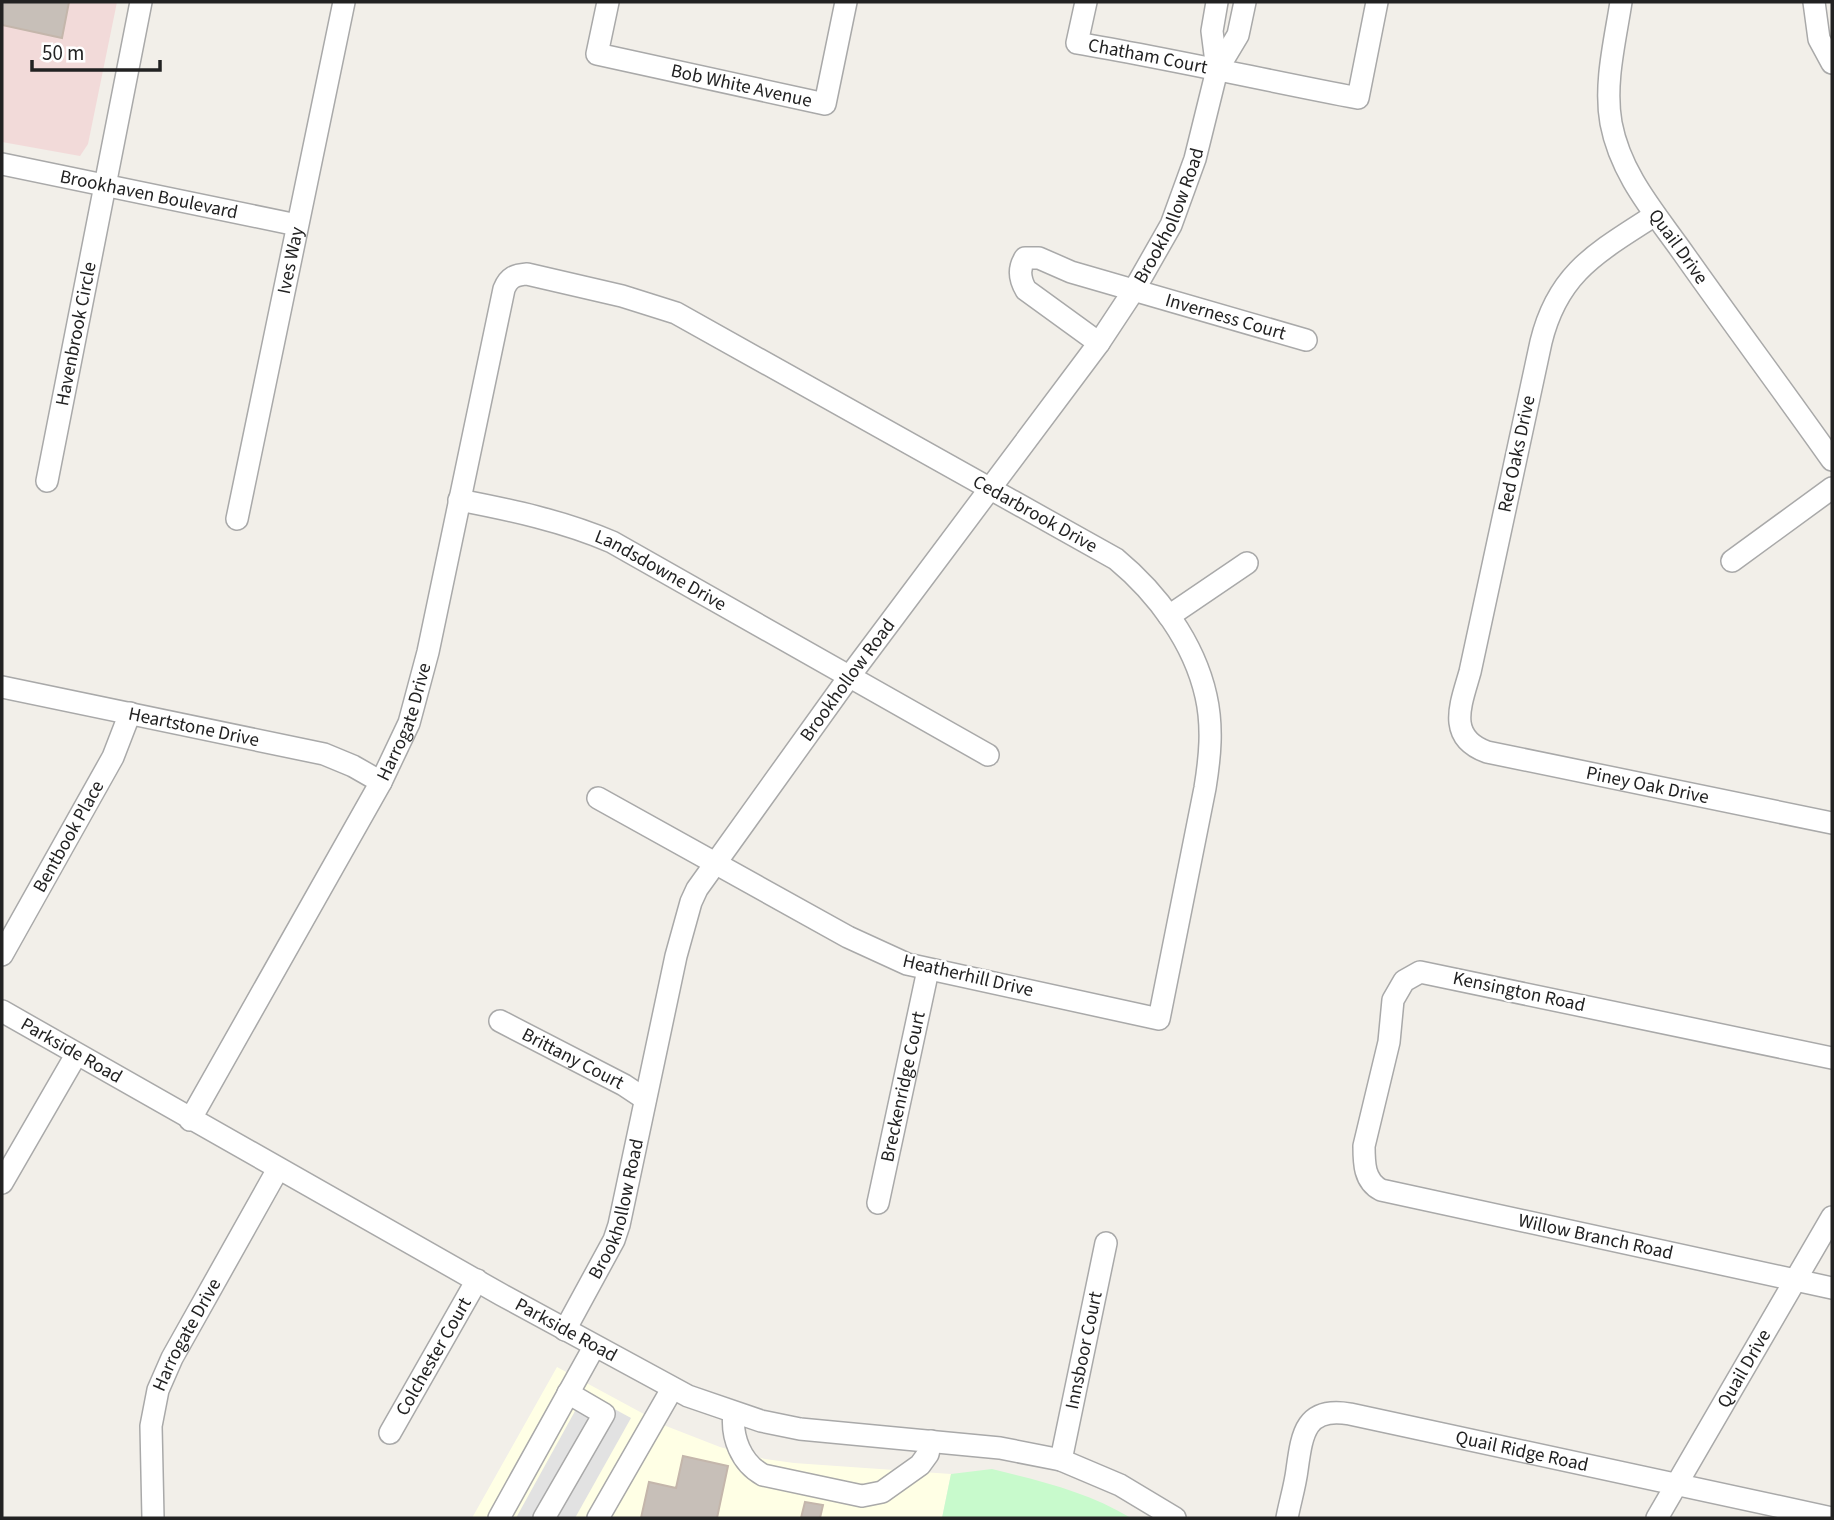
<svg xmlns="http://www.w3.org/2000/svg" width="1834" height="1520" viewBox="0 0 1834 1520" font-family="'Source Sans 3',sans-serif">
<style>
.commercial{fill:#f2dad9}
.education{fill:#ffffe5}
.park{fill:#c8facc}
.parking{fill:#e2e2e2}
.building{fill:#c7bfb8;stroke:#c4b6ab;stroke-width:2}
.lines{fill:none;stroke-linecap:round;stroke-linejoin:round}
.minor-casing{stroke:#a9a9a9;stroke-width:24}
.minor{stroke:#fff;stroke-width:21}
.labels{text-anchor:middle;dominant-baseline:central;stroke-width:5;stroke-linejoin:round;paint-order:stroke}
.street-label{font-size:19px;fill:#222;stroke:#fff}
</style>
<rect width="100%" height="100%" fill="#f2efe9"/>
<path class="commercial" d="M2 2H117L88 144 80 156 2 142Z"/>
<path class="education" d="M557 1367 666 1426 720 1447 765 1459 794 1463 951 1474 942 1518H472Z"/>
<path class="park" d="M992 1469C1041 1481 1088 1492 1131 1518H942L951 1474Z"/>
<path class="parking" d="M585 1393 631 1418 575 1518H516Z"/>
<path class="building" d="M2 2H69L62 38 2 25Z
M683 1456 728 1466 717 1518H641L649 1482 676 1488Z
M805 1502 823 1505 820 1518H801Z"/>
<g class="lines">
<defs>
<g id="minor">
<path id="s1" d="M608 2 597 54 825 104 846 2"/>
<path id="s2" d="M1086 2 1077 43C1171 59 1264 80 1358 98L1377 2"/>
<path id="s3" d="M1621 2C1615 41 1604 84 1611 123 1621 176 1656 214 1686 257 1734 325 1784 392 1832 460"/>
<path d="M1814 2 1819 39 1832 63"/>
<path d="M1217 70 1212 31 1217 2"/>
<path id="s4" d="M2 164 297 225"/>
<path id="s5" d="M1655 215C1598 252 1558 272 1541 342L1470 672C1461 704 1446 737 1487 752L1832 823"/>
<path id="s6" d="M1099 343 1026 290C1020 280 1018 269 1025 258H1039L1071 272 1306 340"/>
<path id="s7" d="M47 481 141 2"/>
<path id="s8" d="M459 500C511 510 563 521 612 542L988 755"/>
<path id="s9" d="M237 519 344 2"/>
<path d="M1732 561 1832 488"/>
<path d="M1169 616 1247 563"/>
<path id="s10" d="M2 687 324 754 353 766 381 782"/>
<path id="s11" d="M2 955 113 757 130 713"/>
<path id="s12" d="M2 1011 502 1295 688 1396 761 1421 800 1429 1000 1448 1061 1460 1120 1485 1175 1518"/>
<path id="s13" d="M500 1021 624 1085 645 1099"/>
<path id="s14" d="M1832 1058 1420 972 1404 981 1393 1000 1389 1042 1364 1146C1364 1163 1364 1181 1381 1190L1832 1288"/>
<path id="s15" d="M190 1120 381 782 409 723 428 652 504 289C509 277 515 275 527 274L622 296 676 313 1116 559C1157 593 1194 642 1206 696 1213 727 1210 757 1205 788L1159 1019 907 964 848 937 598 798"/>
<path d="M2 1183 76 1055"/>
<path id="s16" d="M878 1203 928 970"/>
<path id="s17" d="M565 1330 614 1240 619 1225 676 956 691 902 697 889 849 677 1099 343 1134 290 1171 225 1195 159 1217 70 1238 35 1245 2"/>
<path d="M734 1413C731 1437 741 1463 763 1475L862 1496 882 1492 920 1465 928 1454 931 1441"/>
<path id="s18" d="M390 1433 477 1280"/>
<path id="s19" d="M1061 1460 1106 1243"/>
<path id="s20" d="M153 1518 151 1426 158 1390 172 1358 278 1169"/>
<path d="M499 1518 594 1347"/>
<path d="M544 1518 604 1414 568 1393"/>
<path d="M598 1518 672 1389"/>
<path id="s21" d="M1287 1518C1290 1502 1295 1486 1297 1470 1302 1434 1305 1406 1350 1414L1832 1518"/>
<path id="s22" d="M1657 1518 1832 1217"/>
</g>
</defs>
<use href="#minor" class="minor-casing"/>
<use href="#minor" class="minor"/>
</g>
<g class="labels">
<g class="street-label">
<text stroke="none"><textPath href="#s2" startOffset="114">Chatham Court</textPath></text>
<text stroke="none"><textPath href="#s1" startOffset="201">Bob White Avenue</textPath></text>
<text stroke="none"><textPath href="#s4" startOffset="150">Brookhaven Boulevard</textPath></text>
<text stroke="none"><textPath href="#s17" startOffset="1288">Brookhollow Road</textPath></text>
<text stroke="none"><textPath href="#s3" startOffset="264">Quail Drive</textPath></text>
<text stroke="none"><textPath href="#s9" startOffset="264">Ives Way</textPath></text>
<text stroke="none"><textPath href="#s6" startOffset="334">Inverness Court</textPath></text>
<text stroke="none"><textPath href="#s7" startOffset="150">Havenbrook Circle</textPath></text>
<text transform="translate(1517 454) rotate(-78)">Red Oaks Drive</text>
<text stroke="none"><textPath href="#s15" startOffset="1493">Cedarbrook Drive</textPath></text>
<text stroke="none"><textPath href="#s8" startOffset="215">Landsdowne Drive</textPath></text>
<text stroke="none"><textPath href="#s17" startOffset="721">Brookhollow Road</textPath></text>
<text stroke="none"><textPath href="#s15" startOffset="453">Harrogate Drive</textPath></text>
<text stroke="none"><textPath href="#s10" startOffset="196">Heartstone Drive</textPath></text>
<text stroke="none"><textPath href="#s5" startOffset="772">Piney Oak Drive</textPath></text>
<text stroke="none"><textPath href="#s11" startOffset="136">Bentbook Place</textPath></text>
<text transform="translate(968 976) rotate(13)">Heatherhill Drive</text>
<text transform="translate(1519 992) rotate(12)">Kensington Road</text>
<text stroke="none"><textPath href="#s12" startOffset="80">Parkside Road</textPath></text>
<text stroke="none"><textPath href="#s13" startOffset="82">Brittany Court</textPath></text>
<text stroke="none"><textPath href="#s16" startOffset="119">Breckenridge Court</textPath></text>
<text stroke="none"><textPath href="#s17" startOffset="133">Brookhollow Road</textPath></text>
<text stroke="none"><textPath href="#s14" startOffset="880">Willow Branch Road</textPath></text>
<text stroke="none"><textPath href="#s12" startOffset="648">Parkside Road</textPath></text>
<text stroke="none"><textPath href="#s20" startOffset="191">Harrogate Drive</textPath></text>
<text stroke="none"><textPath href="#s19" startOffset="112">Innsboor Court</textPath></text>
<text stroke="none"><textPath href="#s18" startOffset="88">Colchester Court</textPath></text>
<text stroke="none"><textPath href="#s22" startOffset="173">Quail Drive</textPath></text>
<text stroke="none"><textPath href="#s21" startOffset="317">Quail Ridge Road</textPath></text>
</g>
</g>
<rect width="1834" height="1520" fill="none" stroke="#222222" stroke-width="7"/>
<path d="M32 60v10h128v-10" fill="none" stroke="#222222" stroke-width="3.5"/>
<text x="42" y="60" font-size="21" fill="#222222" stroke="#ffffff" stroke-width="5" paint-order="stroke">50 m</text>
</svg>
